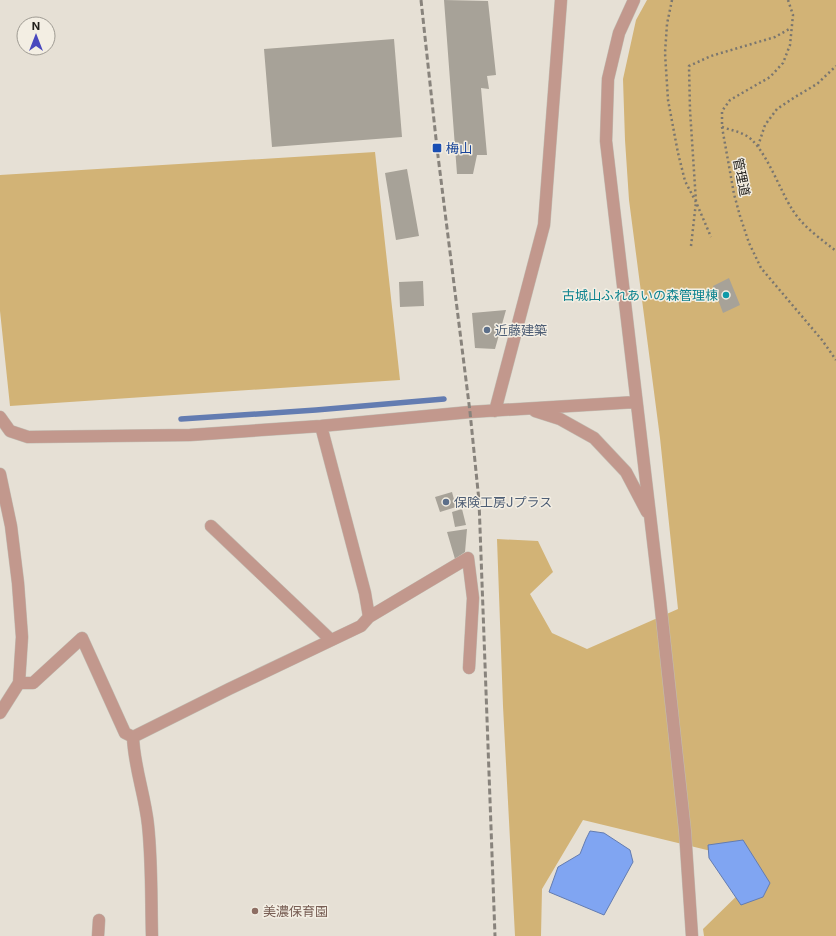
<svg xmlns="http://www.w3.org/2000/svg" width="836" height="936" viewBox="0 0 836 936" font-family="Inter,'Noto Sans JP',sans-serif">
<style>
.green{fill:#d2b376}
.water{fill:#80a5f2;stroke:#637cb1}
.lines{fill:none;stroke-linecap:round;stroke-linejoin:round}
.stream{stroke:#637cb1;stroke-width:5.5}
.building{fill:#a7a298}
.minor-casing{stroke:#c2bdb3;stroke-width:13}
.path{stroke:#7a766f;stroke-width:2.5;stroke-dasharray:2 3;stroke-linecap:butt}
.minor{stroke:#c2988d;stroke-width:12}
.rail{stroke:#88837c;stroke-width:3;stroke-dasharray:6 3;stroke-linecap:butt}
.transit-dot{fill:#1a4fb4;stroke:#f3eee3;stroke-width:1.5}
.culture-dot{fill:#0f9aa8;stroke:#f3eee3;stroke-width:1.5}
.service-dot{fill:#5c6f8a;stroke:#f3eee3;stroke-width:1.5}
.education-dot{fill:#8d6e63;stroke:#f3eee3;stroke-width:1.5}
.labels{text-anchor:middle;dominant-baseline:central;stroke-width:3;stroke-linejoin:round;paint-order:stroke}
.transit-label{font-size:13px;fill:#164399;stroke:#f3eee3;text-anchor:start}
.street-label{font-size:13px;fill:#201e1a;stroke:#f3eee3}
.culture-label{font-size:13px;fill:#0d838f;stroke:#f3eee3;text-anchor:end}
.service-label{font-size:13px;fill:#4e5e75;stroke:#f3eee3;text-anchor:start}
.education-label{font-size:13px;fill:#785e54;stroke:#f3eee3;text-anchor:start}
</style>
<rect width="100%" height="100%" fill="#e6e0d5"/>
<path class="green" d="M647 0H836V936H704L703 929 749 884 739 854 707 850 583 820 542 889 541 936H515L503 706 497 539 538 541 553 572 530 594 552 633 587 649 678 609 660 438 629 200 625 140 623 79 636 20Z
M375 152 400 380 10 406 0 311V175Z"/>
<path class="water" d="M590 831 604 833 630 850 633 862 604 915 549 892 558 867 580 854 586 839Z
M743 840 770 883 763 897 741 905 709 858 708 845Z"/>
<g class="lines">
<path class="stream" d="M181 419 316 410 444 399"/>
</g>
<path class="building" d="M444 0 488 1 496 75 487 76 489 89 481 88 487 155H477L473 174H457Z
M394 39 402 137 272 147 264 49Z
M407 169 419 236 396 240 385 173Z
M729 278 740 305 723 313 713 286Z
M423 281 424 306 400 307 399 282Z
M506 310 495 349 475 348 472 313Z
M452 492 456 507 440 512 435 497Z
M462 509 466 525 455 527 452 512Z
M467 529 465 552 455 559 447 532Z"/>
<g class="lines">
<defs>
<path id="minor" d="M634 0 619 33 608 79 606 141 660 600 685 831 692 936
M495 411 544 225 561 0
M535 411 560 419 594 438 626 472 647 512
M0 417 10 431 28 437 190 435 321 426 470 412 636 402
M0 474 11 526 18 583 22 637 19 683 0 713
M211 526 331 640
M369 617 468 558 473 598 469 668
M19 683H33L82 638 125 733 133 737
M133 737 229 689 361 626 369 617 365 593 321 426
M133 737C134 767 145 795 148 825 152 862 151 899 152 936
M98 936 99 920"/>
</defs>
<use href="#minor" class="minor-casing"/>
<path class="path" d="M672 0 667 24 665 53 668 100 678 153 685 181 696 202 711 237
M788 0 793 15 790 45 783 63 770 77 730 100 722 111V127L734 194 740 216 749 243 761 268 822 340 836 360
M722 127C730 130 738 131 745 135 764 144 780 191 792 209 802 226 821 239 836 251
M758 146 765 125 777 109 795 97 817 84 836 66
M691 246 696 202 690 110 689 66 711 56 775 37 791 28"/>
<use href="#minor" class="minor"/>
<path class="rail" d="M421 0 437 148 470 412 479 501 495 936"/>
</g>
<rect class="transit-dot" x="432" y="143" width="10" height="10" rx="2"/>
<circle class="culture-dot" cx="726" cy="295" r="4"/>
<g class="service-dot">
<circle cx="487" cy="330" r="4"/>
<circle cx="446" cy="502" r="4"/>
</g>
<circle class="education-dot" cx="255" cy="911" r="4"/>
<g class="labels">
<g class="transit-label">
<text x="446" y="148">梅山</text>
</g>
<g class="street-label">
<text transform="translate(742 177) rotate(79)">管理道</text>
</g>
<g class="culture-label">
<text x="718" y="295">古城山ふれあいの森管理棟</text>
</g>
<g class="service-label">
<text x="495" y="330">近藤建築</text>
<text x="454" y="502">保険工房Jプラス</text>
</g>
<g class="education-label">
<text x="263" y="911">美濃保育園</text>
</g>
</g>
<g transform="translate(36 36)"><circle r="19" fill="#f3eee3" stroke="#9f9b93"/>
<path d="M0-3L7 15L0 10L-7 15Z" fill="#4948be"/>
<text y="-6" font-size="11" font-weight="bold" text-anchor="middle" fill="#201e1a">N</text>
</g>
</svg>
